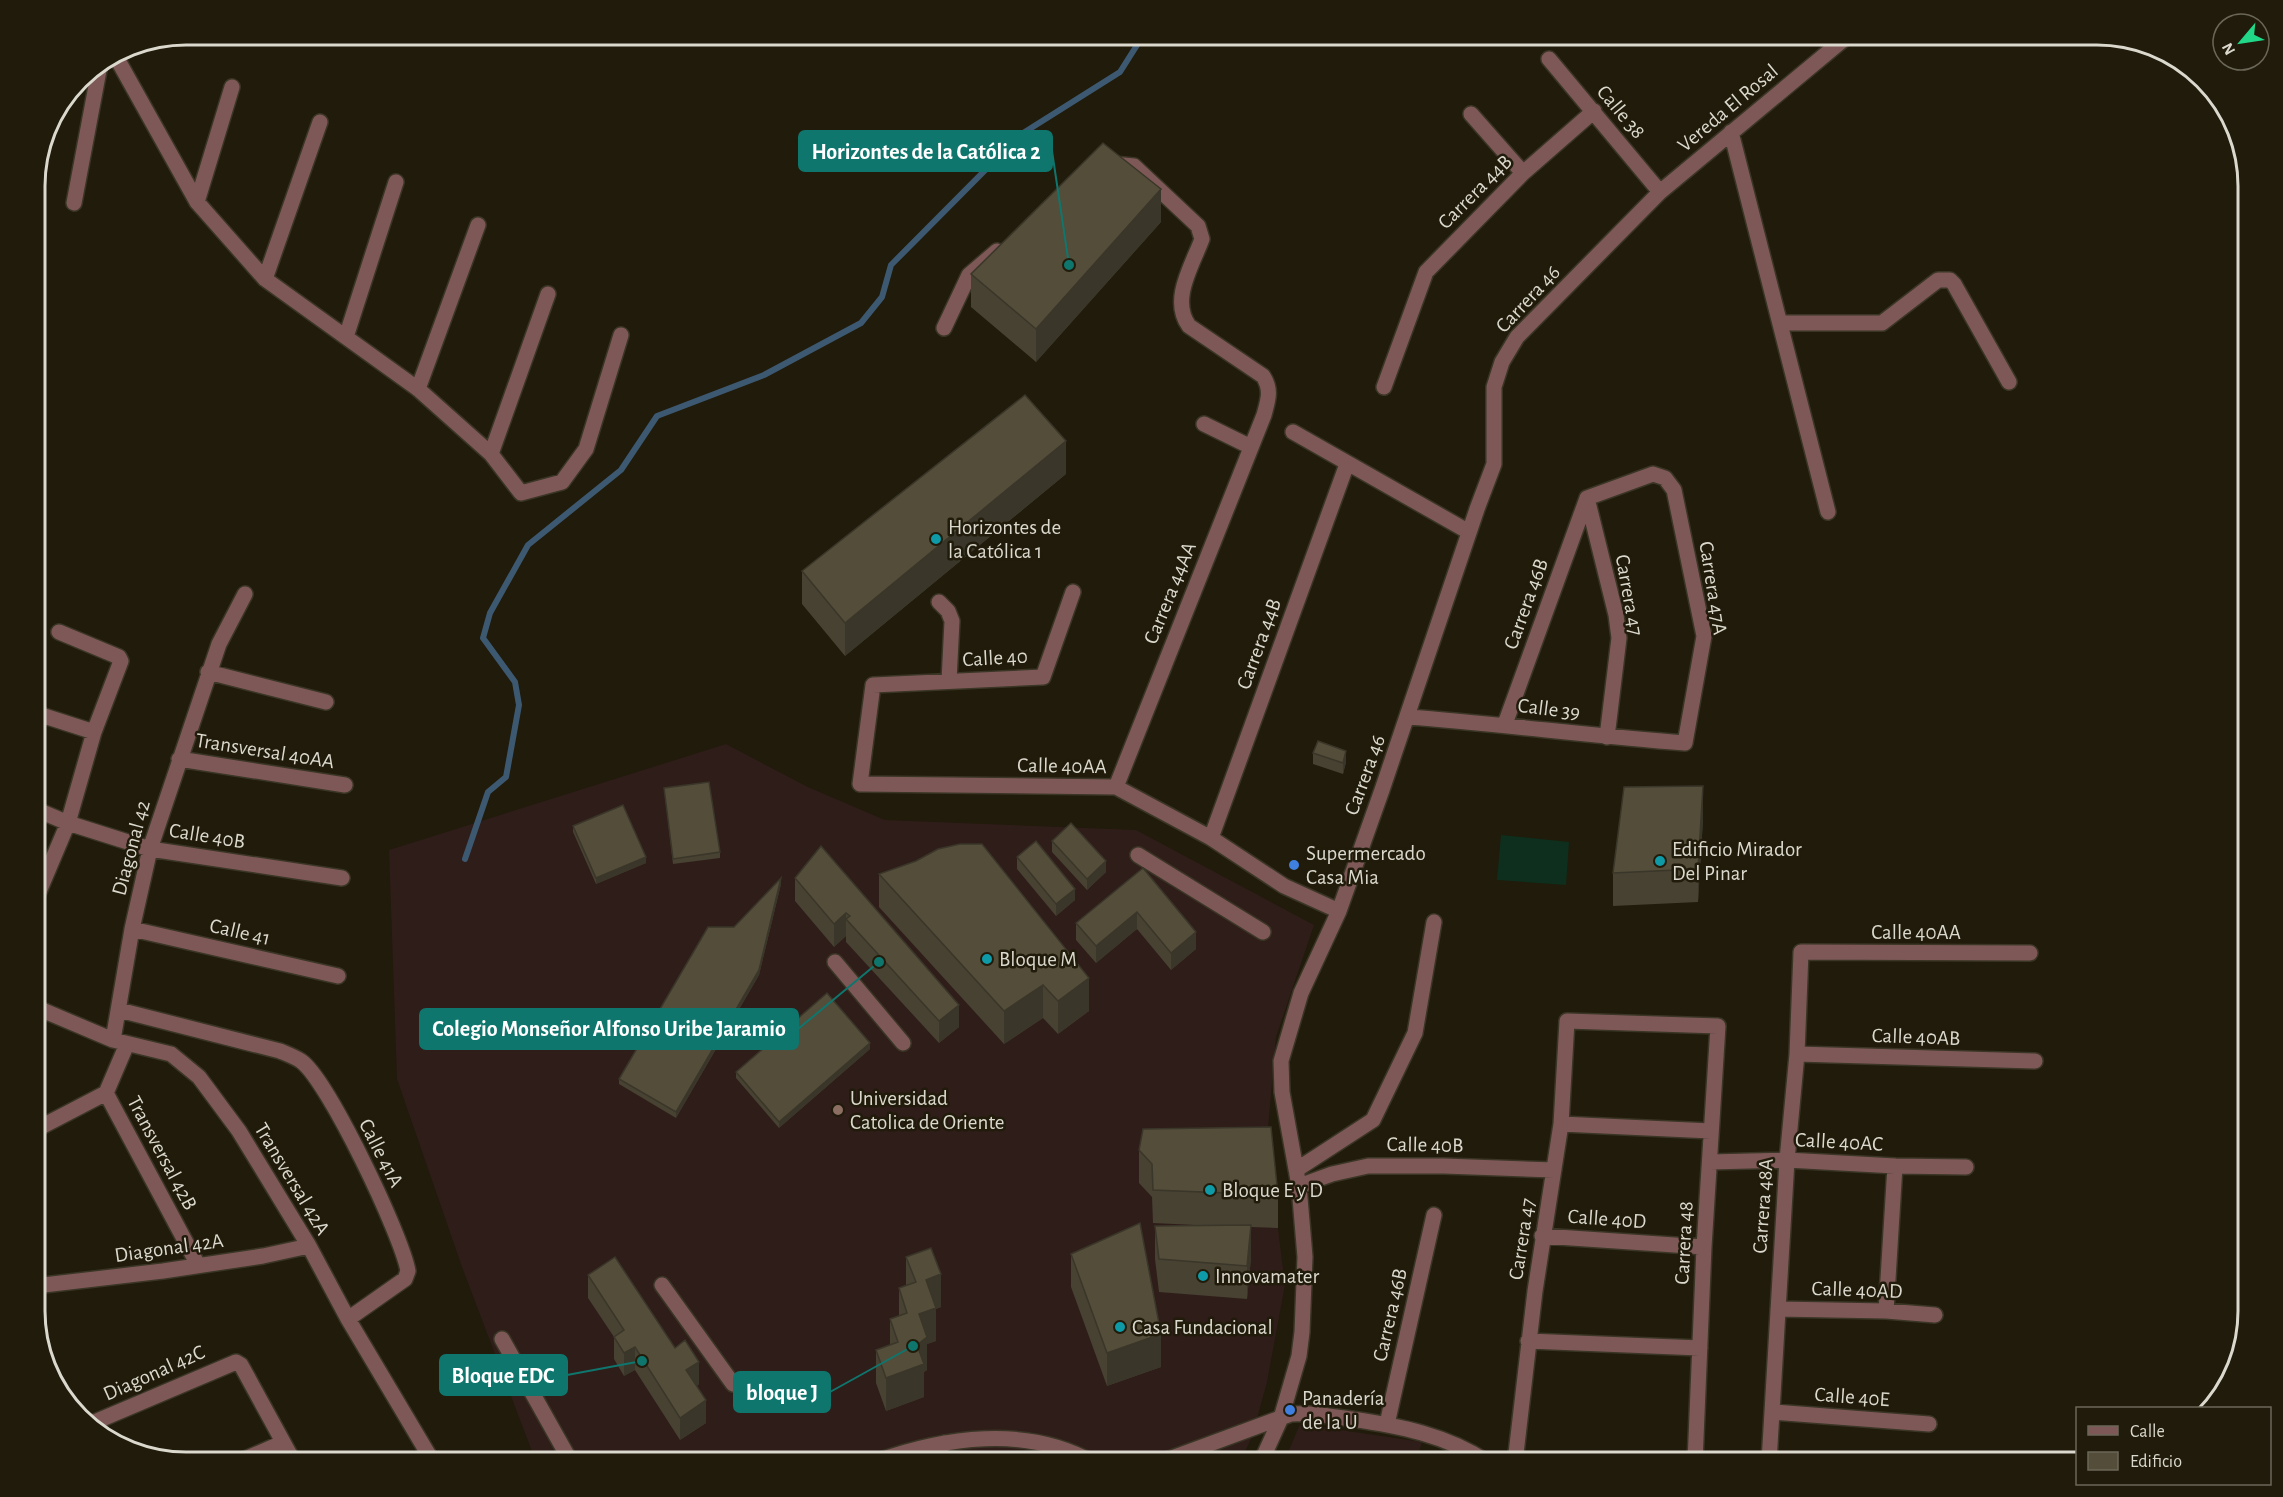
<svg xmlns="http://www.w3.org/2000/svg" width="2283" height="1497" viewBox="0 0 2283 1497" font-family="'Alegreya Sans',sans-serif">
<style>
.education{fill:#2f1d19}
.green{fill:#0e2f1d}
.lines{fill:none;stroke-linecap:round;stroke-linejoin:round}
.stream{stroke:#3d5972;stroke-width:6}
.minor-casing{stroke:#3a3525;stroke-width:18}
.minor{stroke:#7d5857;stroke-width:15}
.wall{fill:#474232}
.shaded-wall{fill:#3a3629}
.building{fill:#534d3a;stroke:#3a3629;stroke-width:1.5}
.culture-dot{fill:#0f9aa8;stroke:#201b0a;stroke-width:2}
.shop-dot{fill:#3f7fe0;stroke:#201b0a;stroke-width:2}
.education-dot{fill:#8d6e63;stroke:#201b0a;stroke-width:2}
.labels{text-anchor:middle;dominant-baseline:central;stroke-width:5;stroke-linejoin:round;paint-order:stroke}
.street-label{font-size:21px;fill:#dbd8cd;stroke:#201b0a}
.poi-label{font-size:21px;fill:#dbd8cd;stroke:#201b0a;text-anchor:start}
.rim{fill:none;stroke:#dbd8cd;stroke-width:3}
.leader{fill:none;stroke:#0f766e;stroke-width:2}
.callout-dot{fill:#0f766e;stroke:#201b0a;stroke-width:2}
.callout{fill:#0f766e;stroke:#0f766e;stroke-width:2}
.callout-label{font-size:22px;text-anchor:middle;font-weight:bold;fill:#fff}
</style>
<rect width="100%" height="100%" fill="#201b0a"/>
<path class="education" d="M726 744 808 787 885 820 1136 830 1314 925 1276 1037 1267 1140 1285 1285 1267 1382 1252 1437 1240 1462H536L462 1267 397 1079 389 850Z
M1300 1424 1422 1442 1416 1462H1284Z"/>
<path class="green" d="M1501 835 1569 842 1566 885 1497 880Z"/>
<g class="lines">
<path class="stream" d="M465 859 488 792 506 777 519 705 515 682 483 638 490 613 528 545 621 470 657 416 764 375 861 323 882 297 891 265 1020 135 1120 72 1144 34"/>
<defs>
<path id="minor" d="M115 55 197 202 265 279 418 389 491 454 521 493 562 482 586 449 621 335
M1549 59 1660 192
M1471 114 1523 173
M1731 132 1828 512
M1113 164 1134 166 1198 226 1202 239C1192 266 1170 300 1189 326L1263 376C1272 390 1268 400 1264 415L1116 787
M197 202 232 87
M74 203 100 65
M265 279 320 122
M1780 323H1882L1938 280H1950L1954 284 2009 382
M944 328 969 275 997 251
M346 337 396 182
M1384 387 1426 272 1523 173 1594 111
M418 389 478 225
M1204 424 1251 447
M1293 432 1469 532
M491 454 548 294
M1587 498 1616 615 1619 638 1607 737
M1073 592 1043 677 873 685 860 784 1116 787 1211 838 1284 886 1339 911
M939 602 948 611 952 621 949 681
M208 672 326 702
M35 713 94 732
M1408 717C1501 724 1592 736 1685 743L1704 636 1674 490 1665 478 1653 474 1587 498
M1505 724 1587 498
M179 759 345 785
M35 809 68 823 150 849 342 878
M1211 838 1347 464
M1138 855 1263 932
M35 901 68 823 94 732 121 661 119 657 59 632
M132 929 338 976
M835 962 903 1043
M35 1007 113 1040 171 1054 199 1077 239 1131 309 1246 348 1319 433 1462
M119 1010 280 1051C287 1054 295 1057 301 1061 328 1080 402 1236 408 1271L405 1279 348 1319
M113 1040 132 929 150 849 219 644 245 594
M1797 1054 2035 1061
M106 1093 198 1265
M1561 1124 1711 1131
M35 1130 106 1093 127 1044
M1710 1162 1787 1160 1895 1166 1966 1167
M1296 1170 1373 1120 1415 1033 1434 922
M1299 1186 1332 1174 1368 1166H1444L1554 1170
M1542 1236 1704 1247
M662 1285 733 1384
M35 1286 163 1271 263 1256 309 1246
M1778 1309 1886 1311 1935 1315
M1886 1311 1895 1166
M502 1339 571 1462
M1528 1341 1700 1348
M1773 1412 1929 1424
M90 1424 236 1362 241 1365 294 1462
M1387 1424 1434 1215
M238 1462 282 1443
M875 1462C944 1437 1026 1425 1092 1462
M936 1462 944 1443
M1161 1462 1291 1414C1312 1413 1331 1416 1351 1419 1400 1426 1446 1435 1487 1462
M1261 1462 1281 1418 1299 1356 1302 1332 1305 1257 1299 1186 1282 1092 1281 1061 1301 993 1339 911 1382 790 1477 509 1494 464V387L1502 362 1517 337 1660 192 1850 34
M1515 1462 1535 1291 1561 1124 1567 1021 1718 1026 1704 1247 1695 1462
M1769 1462 1787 1160 1797 1054 1801 952 2030 953"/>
</defs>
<use href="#minor" class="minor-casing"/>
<use href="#minor" class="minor"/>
</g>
<path class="wall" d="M1161 222 1036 362 971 307V274Z
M1066 474 845 656 802 604V571Z
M1313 753 1346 762 1343 774 1313 764Z
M664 788 720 852V858L673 864Z
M1703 819 1698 902 1613 906V873Z
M573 826 646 863 596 884 573 832Z
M1052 841 1106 872 1087 890 1052 852Z
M821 846 959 1027 939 1043 846 942V936L834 947 795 901V878Z
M1017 857 1075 900 1056 916 1017 869Z
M1143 868 1196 949 1171 970 1137 929 1096 963 1076 940V923Z
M879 874 1089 1011 1058 1034 1043 1018 1004 1044 879 907Z
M781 884 759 975 676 1118 619 1084V1079L734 927Z
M870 1049 779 1128 736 1078V1072Z
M1139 1150 1278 1195V1228L1251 1227V1258L1247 1299 1159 1292 1155 1259V1226H1216L1153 1223 1152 1197 1139 1183Z
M1071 1254 1161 1367 1107 1386 1071 1287Z
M906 1257 941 1307 936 1309V1341L927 1344V1370L924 1372V1397L886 1411 876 1383V1350L890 1345V1319L899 1316V1288L906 1285Z
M588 1275 675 1348 699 1384 697 1386 706 1423 680 1440 635 1370 624 1376 614 1359V1337L588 1298Z"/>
<path class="shaded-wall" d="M1161 189V222L1036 362V329Z
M1066 441V474L845 656V623Z
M1346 751V762L1343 774V763Z
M1703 786V819L1698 902V869Z
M646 857V863L596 884V878Z
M1106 861V872L1087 890V879Z
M781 878V884L759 975 676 1118V1112Z
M1075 889V900L1056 916V904Z
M1137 912V929L1096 963V946Z
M846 913V936L834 947V924Z
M1196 932V949L1171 970V953Z
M1089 978V1011L1058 1034V1001Z
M1043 985V1018L1004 1044V1011Z
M959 1005V1027L939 1043V1021Z
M870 1043V1049L779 1128V1122Z
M1251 1225V1258L1247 1299V1266Z
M941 1274V1307L936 1309V1341L927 1344V1370L924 1372V1397L886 1411V1378L917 1345 919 1314 926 1280Z
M1161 1334V1367L1107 1386V1353Z
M635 1347V1370L624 1376V1353Z
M699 1362V1384L686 1393V1370Z
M706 1400V1423L680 1440V1418Z"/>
<path class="building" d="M1103 143 1161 189 1036 329 971 274Z
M1025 395 1066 441 845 623 802 571Z
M1318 741 1346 751 1343 763 1313 753Z
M709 782 720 852 673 859 664 788Z
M1703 786 1698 869 1613 873 1624 787Z
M623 805 646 857 596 878 573 826Z
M1071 823 1106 861 1087 879 1052 841Z
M1036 841 1075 889 1056 904 1017 857Z
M960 844H982L1089 978 1058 1001 1043 985 1004 1011 879 874 916 861 938 849Z
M821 846 959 1005 939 1021 846 919 850 916 846 913 834 924 795 878Z
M1143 868 1196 932 1171 953 1137 912 1096 946 1076 923Z
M781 878 759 970 676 1112 619 1079 708 927H734Z
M827 993 870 1043 779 1122 736 1072Z
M1271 1127 1278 1195 1153 1190 1152 1164 1139 1150 1143 1129Z
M1140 1223 1161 1334 1107 1353 1071 1254Z
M1251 1225 1247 1266 1159 1259 1155 1226Z
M931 1248 941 1274 926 1280 936 1308 919 1314 927 1337 917 1345 924 1364 886 1378 876 1350 898 1342 890 1319 907 1313 899 1288 916 1282 906 1257Z
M615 1257 675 1348 685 1340 699 1362 686 1370 706 1400 680 1418 635 1347 624 1353 614 1337 624 1330 588 1275Z"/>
<g class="culture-dot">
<circle cx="936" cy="539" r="6"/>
<circle cx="1660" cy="861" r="6"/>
<circle cx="987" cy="959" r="6"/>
<circle cx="1210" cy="1190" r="6"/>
<circle cx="1203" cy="1276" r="6"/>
<circle cx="1120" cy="1327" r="6"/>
</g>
<g class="shop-dot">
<circle cx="1294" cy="865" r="6"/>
<circle cx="1290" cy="1410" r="6"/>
</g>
<circle class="education-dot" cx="838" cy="1110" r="6"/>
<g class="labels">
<g class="street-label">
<text transform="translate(1728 108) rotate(-40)">Vereda El Rosal</text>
<text transform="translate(1621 112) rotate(50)">Calle 38</text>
<text transform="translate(1475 192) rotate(-45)">Carrera 44B</text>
<text transform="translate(1528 299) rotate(-47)">Carrera 46</text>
<text transform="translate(1713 588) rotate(81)">Carrera 47A</text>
<text transform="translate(1170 593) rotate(-68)">Carrera 44AA</text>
<text transform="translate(1629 595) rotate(80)">Carrera 47</text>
<text transform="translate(1526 604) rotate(-70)">Carrera 46B</text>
<text transform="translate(1259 644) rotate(-70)">Carrera 44B</text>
<text transform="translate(995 658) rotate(-3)">Calle 40</text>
<text transform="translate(1549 709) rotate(7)">Calle 39</text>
<text transform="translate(265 751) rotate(9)">Transversal 40AA</text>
<text transform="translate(1062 766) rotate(1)">Calle 40AA</text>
<text transform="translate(1365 775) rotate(-70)">Carrera 46</text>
<text transform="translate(207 836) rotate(9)">Calle 40B</text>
<text transform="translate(131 848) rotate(-75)">Diagonal 42</text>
<text transform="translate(240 932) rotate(13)">Calle 41</text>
<text x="1916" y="932">Calle 40AA</text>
<text transform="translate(1916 1037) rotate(2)">Calle 40AB</text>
<text transform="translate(1839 1142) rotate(3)">Calle 40AC</text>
<text transform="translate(1425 1145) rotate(1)">Calle 40B</text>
<text transform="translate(162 1153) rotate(62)">Transversal 42B</text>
<text transform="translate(381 1153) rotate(63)">Calle 41A</text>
<text transform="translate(292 1179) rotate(59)">Transversal 42A</text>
<text transform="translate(1763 1206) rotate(-86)">Carrera 48A</text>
<text transform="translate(1607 1219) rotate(4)">Calle 40D</text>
<text transform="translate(1522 1239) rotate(-81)">Carrera 47</text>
<text transform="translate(1684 1243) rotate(-87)">Carrera 48</text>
<text transform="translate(169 1248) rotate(-8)">Diagonal 42A</text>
<text transform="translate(1857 1290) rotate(2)">Calle 40AD</text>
<text transform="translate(1390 1315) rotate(-77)">Carrera 46B</text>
<text transform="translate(154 1373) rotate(-24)">Diagonal 42C</text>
<text transform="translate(1852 1397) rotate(4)">Calle 40E</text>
</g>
<g class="poi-label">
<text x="948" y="527">Horizontes de<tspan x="948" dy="24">la Católica 1</tspan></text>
<text x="1672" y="849">Edificio Mirador<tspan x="1672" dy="24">Del Pinar</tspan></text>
<text x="1306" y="853">Supermercado<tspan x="1306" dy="24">Casa Mia</tspan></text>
<text x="999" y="959">Bloque M</text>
<text x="850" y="1098">Universidad<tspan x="850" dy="24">Catolica de Oriente</tspan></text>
<text x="1222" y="1190">Bloque E y D</text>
<text x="1215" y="1276">Innovamater</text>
<text x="1132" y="1327">Casa Fundacional</text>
<text x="1302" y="1398">Panadería<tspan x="1302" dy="24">de la U</tspan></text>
</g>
</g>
<path d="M0 0H2283V1497H0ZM186 45H2097A141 141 0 0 1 2238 186V1311A141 141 0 0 1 2097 1452H186A141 141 0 0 1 45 1311V186A141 141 0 0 1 186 45Z" fill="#201b0a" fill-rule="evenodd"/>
<path class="rim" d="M186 45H2097A141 141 0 0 1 2238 186V1311A141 141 0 0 1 2097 1452H186A141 141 0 0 1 45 1311V186A141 141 0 0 1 186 45Z"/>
<path class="leader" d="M1069 265L1052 151M879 962L798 1029M642 1361L567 1375M913 1346L830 1392"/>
<g class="callout-dot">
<circle cx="1069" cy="265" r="6"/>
<circle cx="879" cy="962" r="6"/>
<circle cx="642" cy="1361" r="6"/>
<circle cx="913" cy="1346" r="6"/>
</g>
<g class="callout">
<rect x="799" y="131" width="253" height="40" rx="6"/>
<rect x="420" y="1009" width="378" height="40" rx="6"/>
<rect x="440" y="1355" width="127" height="40" rx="6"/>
<rect x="734" y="1372" width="96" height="40" rx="6"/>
</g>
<g class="callout-label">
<text x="926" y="159">Horizontes de la Católica 2</text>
<text x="609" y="1036">Colegio Monseñor Alfonso Uribe Jaramio</text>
<text x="503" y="1383">Bloque EDC</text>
<text x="782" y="1400">bloque J</text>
</g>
<rect x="2076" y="1407" width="195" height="78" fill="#201b0a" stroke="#6b6758" stroke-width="1.5"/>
<rect x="2088" y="1426" width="30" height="9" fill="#7d5857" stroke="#6b6758" stroke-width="1.5"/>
<text x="2130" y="1437" font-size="18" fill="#dbd8cd">Calle</text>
<rect x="2088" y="1452" width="30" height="18" fill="#534d3a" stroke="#6b6758" stroke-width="1.5"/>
<text x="2130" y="1467" font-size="18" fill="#dbd8cd">Edificio</text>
<g transform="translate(2241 42) rotate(241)"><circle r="28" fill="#201b0a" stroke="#6b6758" stroke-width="1.5"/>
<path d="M0-4.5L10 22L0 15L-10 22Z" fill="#20d887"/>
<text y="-9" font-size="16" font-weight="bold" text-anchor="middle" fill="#dbd8cd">N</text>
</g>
</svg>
